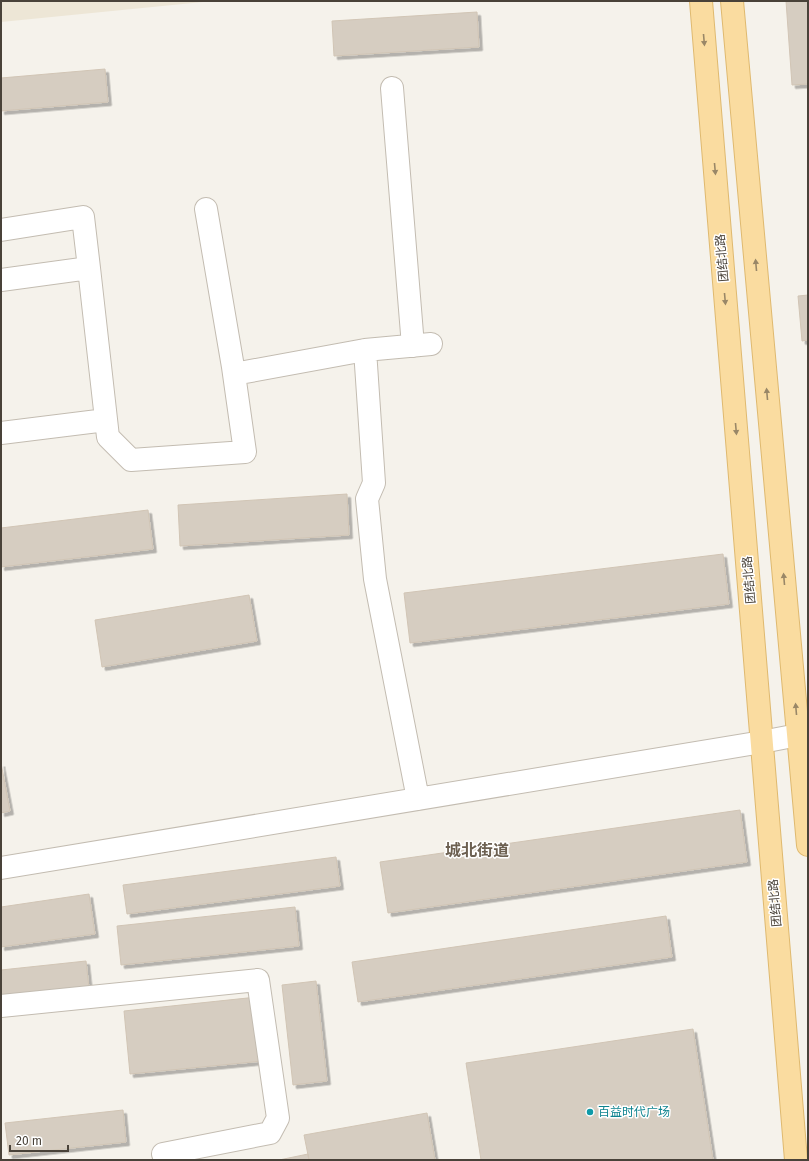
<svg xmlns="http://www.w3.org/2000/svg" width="809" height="1161" viewBox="0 0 809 1161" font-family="'Fira Sans','Noto Sans SC',sans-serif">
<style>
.education{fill:#ede6d6}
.building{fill:#d6cdc1;stroke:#d1c5b5;filter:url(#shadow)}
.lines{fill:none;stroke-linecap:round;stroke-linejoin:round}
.minor-casing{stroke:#c3bcb1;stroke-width:24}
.major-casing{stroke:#dfb96f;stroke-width:24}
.minor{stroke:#fff;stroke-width:22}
.major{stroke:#fadca0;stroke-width:22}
.oneway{fill:#998767}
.culture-dot{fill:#0f9aa8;stroke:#fff;stroke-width:1.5}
.labels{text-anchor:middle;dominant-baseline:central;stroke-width:3;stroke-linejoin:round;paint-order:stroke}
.street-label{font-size:12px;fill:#494239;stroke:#fff}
.culture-label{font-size:12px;fill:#0d838f;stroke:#fff;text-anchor:start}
.district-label{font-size:16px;font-weight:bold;fill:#6c6051;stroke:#fff}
</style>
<defs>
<filter id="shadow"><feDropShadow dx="3.5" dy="3.5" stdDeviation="0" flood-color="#0004"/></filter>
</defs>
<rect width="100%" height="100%" fill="#f5f2eb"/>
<path class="education" d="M1 1H213L1 22Z"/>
<path class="building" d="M786 1H808V84L792 85Z
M477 12 479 47 334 56 332 21Z
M105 69 108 102 1 111V78Z
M808 295V340L802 341 798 296Z
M347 494 349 535 180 546 178 505Z
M148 510 153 549 1 567V528Z
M723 554 729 604 410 643 404 593Z
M249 595 257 641 102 667 95 620Z
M1 763 10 811 1 813Z
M740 810 747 862 388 913 380 862Z
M336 857 340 886 127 914 123 885Z
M89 894 95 934 1 947V907Z
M295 907 299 946 121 965 117 926Z
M666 916 672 957 358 1002 352 962Z
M86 961 89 988 1 997V970Z
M316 981 327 1081 293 1085 282 985Z
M257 997 263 1061 130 1074 124 1011Z
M693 1029 713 1160H481L466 1063Z
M123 1110 126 1142 9 1155 5 1123Z
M427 1113 435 1160H309L304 1135Z
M308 1154 309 1160H279Z"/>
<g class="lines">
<defs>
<path id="minor" d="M392 88 413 346
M1 230 83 217 89 268
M1 280 89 268 108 437 131 460 245 452 233 367 206 209
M365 350 374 483 367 499 375 579 418 799
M234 374 365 350 431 344
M1 433 106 420
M1 868 762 742 798 735 808 731
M1 1006 258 980 278 1118 270 1133 163 1154"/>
<path id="major" d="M701 1 796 1160
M732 1 808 845"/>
</defs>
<use href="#minor" class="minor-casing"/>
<use href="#major" class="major-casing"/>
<use href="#minor" class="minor"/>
<use href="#major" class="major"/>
</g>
<defs><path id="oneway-solid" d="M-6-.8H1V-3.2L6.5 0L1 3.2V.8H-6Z"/></defs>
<g class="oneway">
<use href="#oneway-solid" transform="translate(704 40) rotate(85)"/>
<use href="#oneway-solid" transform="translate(715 169) rotate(85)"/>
<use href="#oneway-solid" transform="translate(756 265) rotate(-95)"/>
<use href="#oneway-solid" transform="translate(725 299) rotate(85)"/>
<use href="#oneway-solid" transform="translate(767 394) rotate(-95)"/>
<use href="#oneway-solid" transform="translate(736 429) rotate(85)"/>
<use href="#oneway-solid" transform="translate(784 579) rotate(-95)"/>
<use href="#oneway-solid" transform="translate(796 709) rotate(-95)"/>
</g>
<circle class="culture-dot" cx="590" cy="1112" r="4"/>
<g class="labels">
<g class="street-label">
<text transform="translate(722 258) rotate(-95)">团结北路</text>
<text transform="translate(749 580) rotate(-95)">团结北路</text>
<text transform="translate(775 903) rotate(-95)">团结北路</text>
</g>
<g class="culture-label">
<text x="598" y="1112">百益时代广场</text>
</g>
<g class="district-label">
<text x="477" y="850">城北街道</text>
</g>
</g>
<rect width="809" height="1161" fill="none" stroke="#494239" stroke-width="4"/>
<path d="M10 1145v6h58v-6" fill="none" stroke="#494239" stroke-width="2"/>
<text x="16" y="1145" font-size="12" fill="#494239" stroke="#ffffff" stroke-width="3" paint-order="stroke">20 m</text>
</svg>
